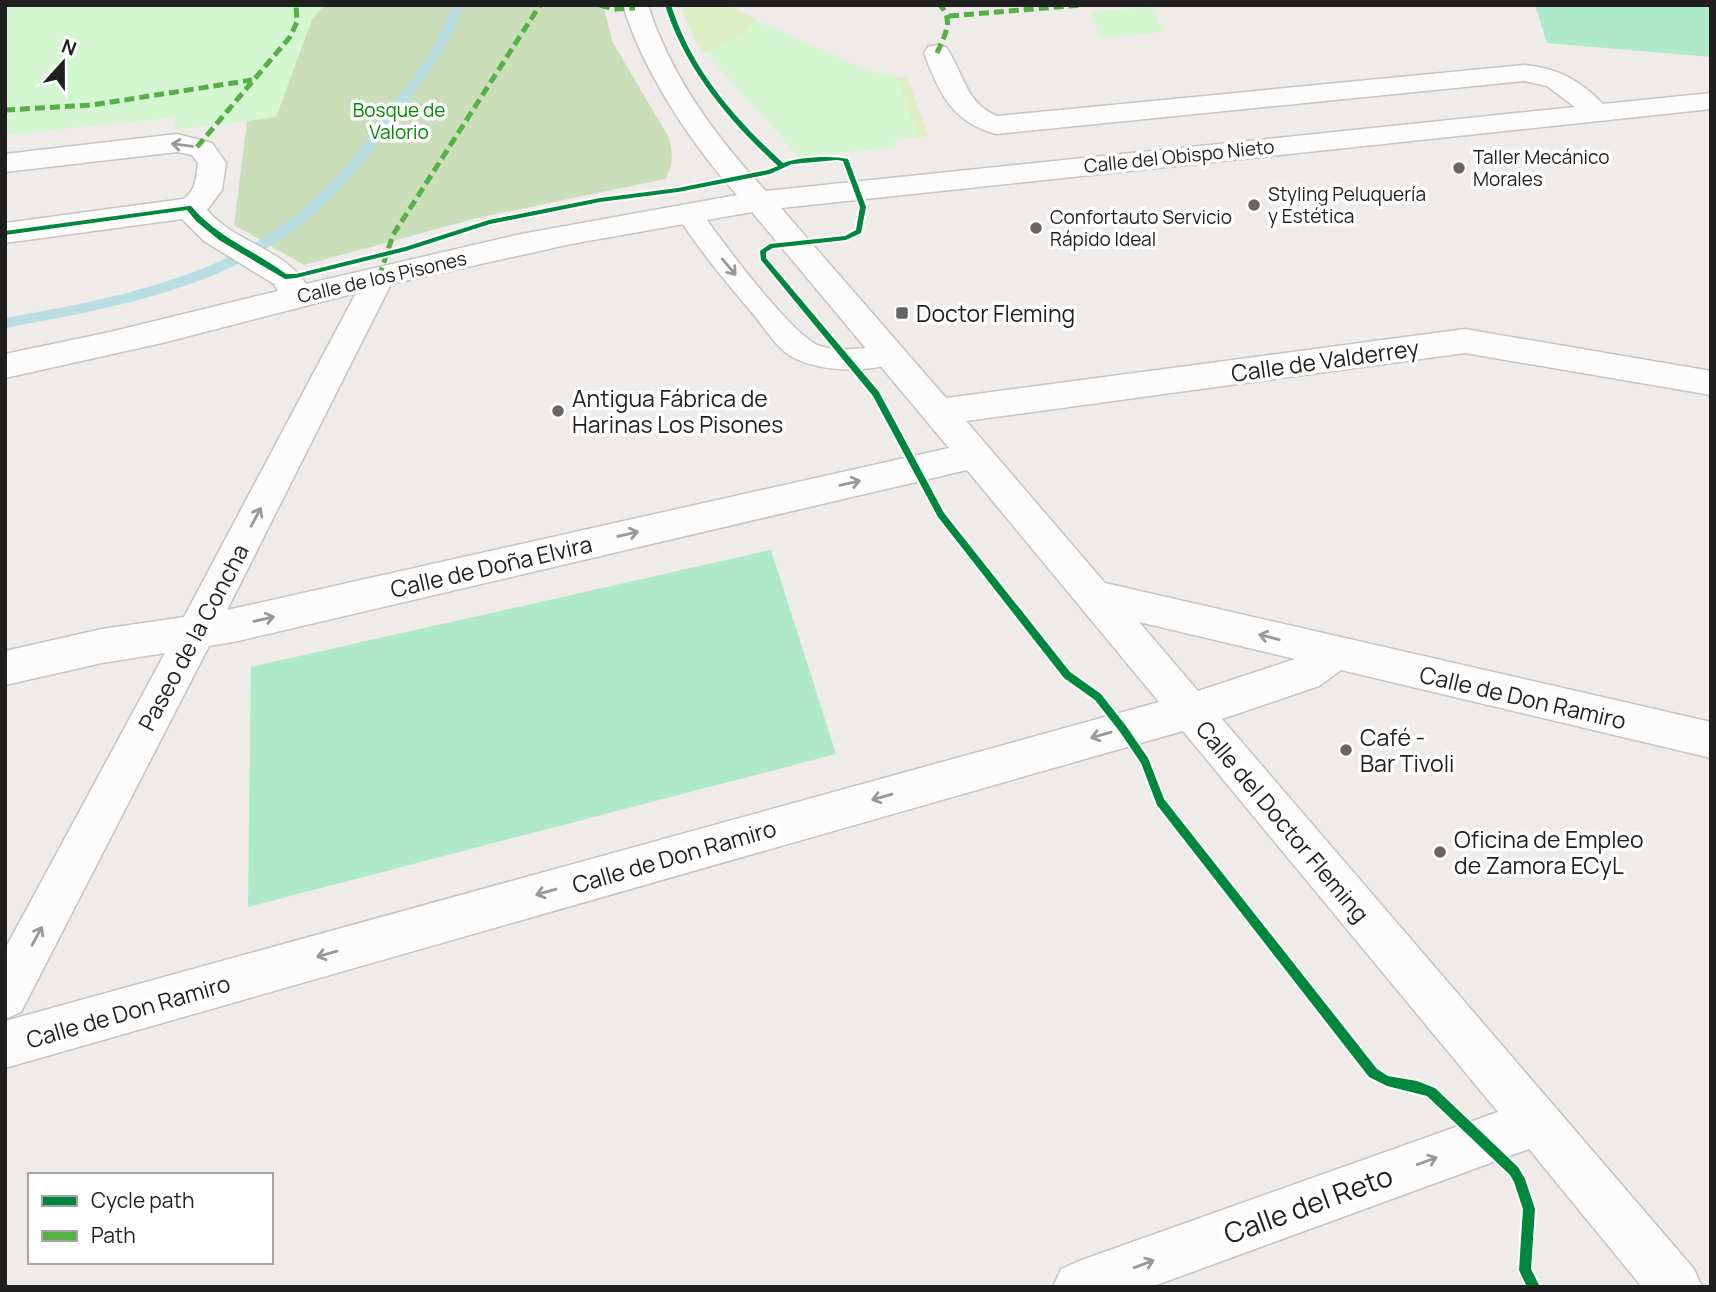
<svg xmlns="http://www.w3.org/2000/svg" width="1716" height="1292" viewBox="0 0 1716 1292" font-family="Manrope,sans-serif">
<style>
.grass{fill:#deeec4}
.forest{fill:#cadeba}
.park{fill:#d4f6d1}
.pitch{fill:#afe9cc}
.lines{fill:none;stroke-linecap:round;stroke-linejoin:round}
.stream{fill:#b8dee4;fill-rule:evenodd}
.service-casing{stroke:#c6c5c4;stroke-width:3}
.minor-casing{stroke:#c6c5c4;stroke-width:3}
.service{fill:#fcfcfc;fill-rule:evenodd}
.minor{fill:#fcfcfc;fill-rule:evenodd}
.quiet{stroke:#55b145;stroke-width:5;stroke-dasharray:10 5;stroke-linecap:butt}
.cycleway-casing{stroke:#fff;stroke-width:4}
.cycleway{fill:#00873e;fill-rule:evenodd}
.oneway{stroke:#999}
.poi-dot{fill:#676665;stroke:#fff;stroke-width:2.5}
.labels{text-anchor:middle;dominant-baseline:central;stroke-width:7;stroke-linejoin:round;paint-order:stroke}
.far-park-label{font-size:19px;fill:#018a01;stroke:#fff}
.far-street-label{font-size:19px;fill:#1f1f1f;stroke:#fff}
.far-poi-label{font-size:19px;fill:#1f1f1f;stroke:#fff;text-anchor:start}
.poi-label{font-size:23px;fill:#1f1f1f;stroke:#fff;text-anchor:start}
.street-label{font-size:23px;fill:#1f1f1f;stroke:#fff}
.near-street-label{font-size:28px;fill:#1f1f1f;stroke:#fff}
</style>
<rect width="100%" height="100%" fill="#eeebe8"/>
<path class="grass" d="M680 5H730L756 20 743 35 706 53 696 43Z
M897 77 908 79 928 136 917 137Z"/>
<path class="forest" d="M323 5H603L613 43 668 136C673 152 674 164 665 179L481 217 304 265 234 225 247 121 276 117 312 19Z"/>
<path class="park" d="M5 5H323V7L312 19 276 117 174 130 175 117 5 135Z
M1151 7 1164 32 1101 38 1090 12Z
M756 20 867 70 897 77 917 137 895 139 896 147 805 156 797 154 706 53 743 35Z"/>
<path class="pitch" d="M1535 5H1711V57L1547 43Z
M771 550 836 754 248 907 251 667Z"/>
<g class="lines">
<path class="stream" d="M452 5H464C450 45 426 76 402 110 370 155 336 200 291 232 210 292 102 310 5 328V318C99 301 202 283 281 226 325 195 359 153 389 110 414 76 439 45 452 5Z"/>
<defs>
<path id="service" d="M688 204 697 206C717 235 792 337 820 346 842 353 868 347 890 345L900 348 904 355 900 362C867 372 825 373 794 358 777 349 766 330 754 315 726 282 698 249 675 212L679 206Z"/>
<path id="minor" d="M623 5H648C670 75 716 138 766 191L1575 107 1547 86 1524 81 996 134C952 122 939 93 924 53L928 47 937 45 946 47C964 73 965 103 997 116L1524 65C1557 68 1580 80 1603 104L1711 93V109L781 208 946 398 1465 329 1711 371V395L1465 353 966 421 1105 583 1711 722V758L1341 670 1319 686 1222 719 1694 1269 1702 1287H1642L1529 1149 1151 1287H1053L1061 1269 1079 1261 1498 1112 1183 731 5 1068V1021L1159 702 967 470 238 641 209 646 21 1012 5 1019V949L165 653 102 663 5 685V651L102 629 184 617 356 293 162 343 5 378V354L110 332 278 291 274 284 204 241 182 219 5 243V223L183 199C196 191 196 178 198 163L192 155 177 152 5 172V154L177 134 212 143 226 163 222 190 207 210C234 242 284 249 306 284L521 234 737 195C692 145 642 70 623 5ZM752 212 949 448 227 610 391 284 571 244ZM1139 622 1295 659 1198 691Z"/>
</defs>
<use href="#service" class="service-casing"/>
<use href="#minor" class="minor-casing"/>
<use href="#service" class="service"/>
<use href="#minor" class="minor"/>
<path class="quiet" d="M600 5 613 9 635 8
M949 16 1082 5
M937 53C944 36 955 21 940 5
M5 110 92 105 252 80
M197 147 290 37 297 22 296 5
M379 277 393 235 540 5"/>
<defs>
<path id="cycleway" d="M665 5H671C691 69 735 119 783 163 797 157 833 155 848 159L866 207 861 233 846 240 773 248 766 252V258L879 392 944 513 1070 672 1101 694 1126 726 1148 758 1164 799 1377 1069 1388 1076 1417 1081 1435 1088 1518 1167 1525 1179 1535 1209 1531 1269 1540 1287H1527L1519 1270 1523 1209 1514 1182 1510 1175 1427 1096 1387 1086 1369 1077 1157 805 1141 763 1120 732 1095 700 1064 678 938 517 873 396 761 260 760 251 770 244 845 236 856 230 860 207 843 161 837 160 792 164 770 174 678 192 600 202 490 224 406 251 296 278 285 279 219 240 196 221 187 210 5 235V231L189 206H191C218 238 254 250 286 274H296L405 247 489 220 600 198 678 188 768 170 778 166C729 121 685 69 665 5Z"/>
</defs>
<use href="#cycleway" class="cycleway-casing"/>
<use href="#cycleway" class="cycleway"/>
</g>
<defs><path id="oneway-shaft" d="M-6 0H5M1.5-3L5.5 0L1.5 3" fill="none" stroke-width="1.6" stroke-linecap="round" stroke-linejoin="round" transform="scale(1.75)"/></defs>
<g class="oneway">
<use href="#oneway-shaft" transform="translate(182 145) rotate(-173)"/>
<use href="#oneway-shaft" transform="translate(729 267) rotate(50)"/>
<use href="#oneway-shaft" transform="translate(850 483) rotate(-13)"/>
<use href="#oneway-shaft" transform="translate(256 517) rotate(-62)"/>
<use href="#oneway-shaft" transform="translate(628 534) rotate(-13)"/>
<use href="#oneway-shaft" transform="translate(264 619) rotate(-13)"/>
<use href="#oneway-shaft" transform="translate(1269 637) rotate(-166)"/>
<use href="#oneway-shaft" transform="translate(1101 735) rotate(164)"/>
<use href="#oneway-shaft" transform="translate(882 797) rotate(164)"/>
<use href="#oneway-shaft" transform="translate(546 892) rotate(164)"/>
<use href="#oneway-shaft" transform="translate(37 936) rotate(-62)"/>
<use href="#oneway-shaft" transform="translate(327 954) rotate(164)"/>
<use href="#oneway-shaft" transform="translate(1427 1161) rotate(-20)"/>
<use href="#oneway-shaft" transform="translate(1144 1264) rotate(-20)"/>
</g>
<g class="poi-dot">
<circle cx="1459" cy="168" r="7"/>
<circle cx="1254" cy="205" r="7"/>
<circle cx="1036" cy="228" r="7"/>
<rect x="895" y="306" width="14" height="14" rx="3.5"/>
<circle cx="558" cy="411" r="7"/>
<circle cx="1346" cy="750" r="7"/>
<circle cx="1440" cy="852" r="7"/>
</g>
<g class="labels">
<g class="far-park-label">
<text x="399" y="110">Bosque de<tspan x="399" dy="22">Valorio</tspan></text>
</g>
<g class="far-street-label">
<text transform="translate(1179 156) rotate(-6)">Calle del Obispo Nieto</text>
<text transform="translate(382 277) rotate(-13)">Calle de los Pisones</text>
</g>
<g class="far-poi-label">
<text x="1473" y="157">Taller Mecánico<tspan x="1473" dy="22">Morales</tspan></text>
<text x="1268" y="194">Styling Peluquería<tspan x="1268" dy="22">y Estética</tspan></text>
<text x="1050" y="217">Confortauto Servicio<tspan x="1050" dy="22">Rápido Ideal</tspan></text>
</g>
<g class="poi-label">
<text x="916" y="313">Doctor Fleming</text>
<text x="572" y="398">Antigua Fábrica de<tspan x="572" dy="26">Harinas Los Pisones</tspan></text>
<text x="1360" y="737">Café -<tspan x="1360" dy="26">Bar Tivoli</tspan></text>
<text x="1454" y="839">Oficina de Empleo<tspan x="1454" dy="26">de Zamora ECyL</tspan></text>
</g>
<g class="street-label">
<text transform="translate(1325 360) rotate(-8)">Calle de Valderrey</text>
<text transform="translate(491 566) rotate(-13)">Calle de Doña Elvira</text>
<text transform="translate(193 637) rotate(-62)">Paseo de la Concha</text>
<text transform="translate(1523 697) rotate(13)">Calle de Don Ramiro</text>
<text transform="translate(1283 821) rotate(50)">Calle del Doctor Fleming</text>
<text transform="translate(674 856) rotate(-16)">Calle de Don Ramiro</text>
<text transform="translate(128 1011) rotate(-16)">Calle de Don Ramiro</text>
</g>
<g class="near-street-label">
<text transform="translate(1308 1204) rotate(-20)">Calle del Reto</text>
</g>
</g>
<rect width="1716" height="1292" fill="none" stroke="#1f1f1f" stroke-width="14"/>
<rect x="28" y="1173" width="245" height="91" fill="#ffffff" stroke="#a5a5a5" stroke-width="2"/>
<rect x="42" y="1196" width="35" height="10" fill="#00873e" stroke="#a5a5a5" stroke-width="2"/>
<text x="91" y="1208" font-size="21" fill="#1f1f1f">Cycle path</text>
<rect x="42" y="1231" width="35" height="10" fill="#55b145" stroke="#a5a5a5" stroke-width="2"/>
<text x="91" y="1243" font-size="21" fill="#1f1f1f">Path</text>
<g transform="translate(63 63) rotate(21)" stroke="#ffffff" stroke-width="5" paint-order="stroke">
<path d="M0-5L12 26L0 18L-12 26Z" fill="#1f1f1f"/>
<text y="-10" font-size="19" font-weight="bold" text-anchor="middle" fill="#1f1f1f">N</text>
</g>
</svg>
